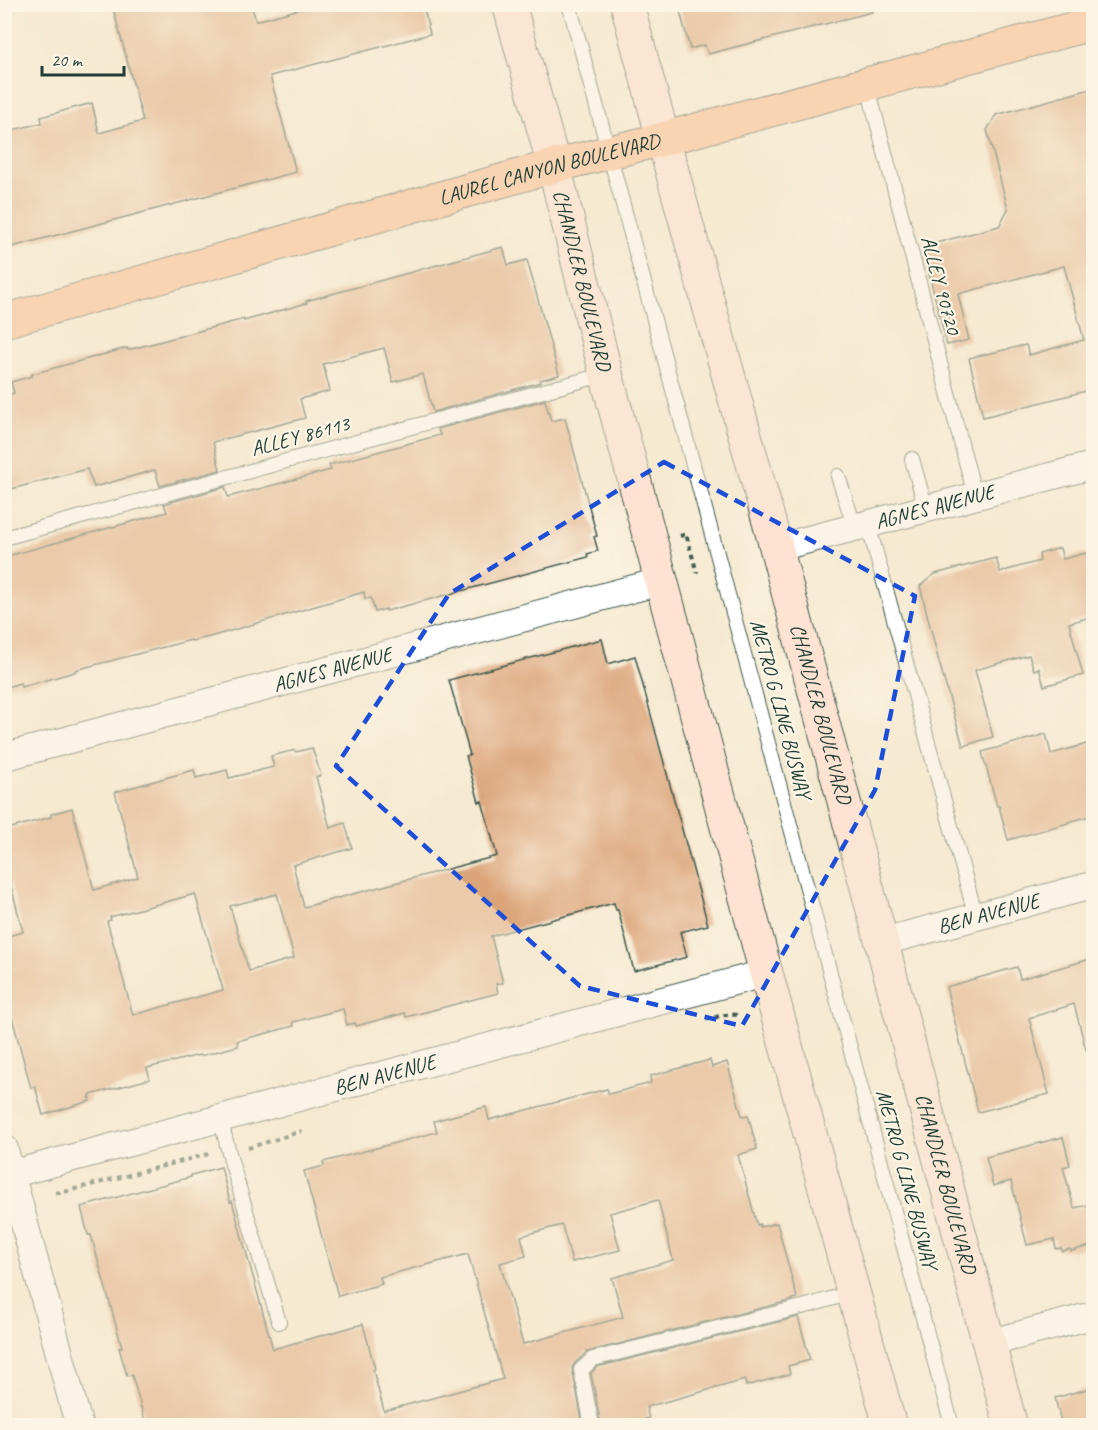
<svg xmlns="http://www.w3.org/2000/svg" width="1098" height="1430" viewBox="0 0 1098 1430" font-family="Caveat,sans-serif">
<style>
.building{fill:#dca479;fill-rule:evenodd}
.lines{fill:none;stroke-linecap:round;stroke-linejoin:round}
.lane-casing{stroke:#3f574c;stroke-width:16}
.street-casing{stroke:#3f574c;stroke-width:29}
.secondary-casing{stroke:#3f574c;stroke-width:35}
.primary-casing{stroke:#3f574c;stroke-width:35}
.path{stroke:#3f574c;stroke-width:4;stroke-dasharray:4.5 4.5;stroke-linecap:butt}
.lane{stroke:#fff;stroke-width:14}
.street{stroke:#fff;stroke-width:27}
.secondary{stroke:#fee3d2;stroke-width:33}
.primary{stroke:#fcba8e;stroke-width:33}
.marked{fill:none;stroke:#1d4ed8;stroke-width:4.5;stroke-dasharray:12 8;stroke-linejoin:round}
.labels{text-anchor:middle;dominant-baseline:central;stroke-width:4.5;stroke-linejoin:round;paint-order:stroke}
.street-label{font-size:21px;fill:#1f3d34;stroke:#fcf5e5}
</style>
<rect width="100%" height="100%" fill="#fcf5e5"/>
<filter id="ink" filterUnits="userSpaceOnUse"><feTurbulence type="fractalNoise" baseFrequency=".0167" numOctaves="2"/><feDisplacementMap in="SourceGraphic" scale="12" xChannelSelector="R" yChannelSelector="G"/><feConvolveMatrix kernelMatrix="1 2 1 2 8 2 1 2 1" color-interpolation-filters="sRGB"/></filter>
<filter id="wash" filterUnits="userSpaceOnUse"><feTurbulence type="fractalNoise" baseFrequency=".008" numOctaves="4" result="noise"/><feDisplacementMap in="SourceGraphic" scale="24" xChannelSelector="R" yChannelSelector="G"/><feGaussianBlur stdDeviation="1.35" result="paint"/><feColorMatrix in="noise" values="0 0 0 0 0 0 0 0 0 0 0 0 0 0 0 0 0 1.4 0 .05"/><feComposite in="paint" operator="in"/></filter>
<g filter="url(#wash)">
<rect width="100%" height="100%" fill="#f5ead1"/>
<g id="blocks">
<path class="building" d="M112 4H251L256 21 318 4H423L430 34 270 76 296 172 4 249V162L10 160 4 141V132L42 123 41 117 92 103 99 133 143 121Z
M678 4H871L872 12 708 54 705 45 690 49Z
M1094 88V389L983 417 969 358 1026 345 1029 355 1084 340 1064 266 958 294 969 340 947 345 924 254 927 253 925 246 999 226 1008 209 987 130 996 115Z
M503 247 508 265 527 260 559 375 540 380 541 382 433 412 423 374 393 382 384 348 323 364 330 391 300 399 305 418 213 442 220 470 160 486 155 470 94 487 87 469 4 491V396L14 393 11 382 32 376V374L127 348 128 350 244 319V321L307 303 306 301Z
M545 400 551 421 565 418 597 536 594 537 598 551 587 554 588 557 386 611V609L375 612 371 598 365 599 364 592 213 636 192 641 191 640 75 670V672L21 687 20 683 4 688V557L167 512 164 504 225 487 228 497 331 470 329 465 440 435 438 429Z
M1060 548 1063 559 1086 553 1094 582V616L1069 623 1083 675 1044 686 1039 668 1034 670 1029 655 975 670 993 737 963 746 939 662 920 586 935 574 996 558 1000 572 1040 561 1039 554Z
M602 639 608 664 635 656 708 925 680 932 687 957 634 971 618 910H616L614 903 491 936 503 983 496 984 498 993 406 1017 405 1013 356 1026 355 1023 347 1025 343 1009 293 1022 294 1026 237 1041 238 1046 200 1056 199 1055 147 1068 150 1079 90 1095 91 1098H89L90 1101 43 1115 35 1086 31 1088 9 1006H11L4 983V937L23 932 10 882 4 884V830L51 817V814L72 808 94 890 138 877 115 792 194 770 196 778 227 770 229 778 274 767 271 756 295 750 296 752 312 748 321 775 316 777 330 828 345 823 352 848 293 865 304 907 497 856 482 801 479 802 466 756 470 755 449 680ZM195 894 223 990 133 1015 107 921 111 920 110 917ZM277 894 294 958 249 971 230 906Z
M1046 734 1051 754 1094 742V815L1068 822V823L1008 840 999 806H997L982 752Z
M1094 958V1049L1086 1050 1074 1004 1029 1018 1049 1094 978 1112 946 987 1017 967 1020 979Z
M710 1060 712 1067 727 1062 742 1116 748 1115 757 1149 738 1155 757 1225 760 1224V1227L777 1223 797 1298 793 1299V1300L587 1352 575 1363 572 1368 583 1425H146L132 1375 127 1376 119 1348 122 1347 91 1235H88L81 1207 191 1177V1175L221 1167 230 1202 232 1201 273 1349 363 1324 375 1369 373 1370 384 1411 503 1379 468 1254 380 1277 382 1284 338 1296 304 1171 324 1166 323 1162 437 1132 434 1121 486 1107 489 1120 607 1089 609 1094 651 1083 650 1076ZM658 1200 673 1260 612 1278 623 1317 523 1344 500 1263 526 1256 521 1236 562 1225 572 1262 620 1250 610 1213Z
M1063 1137 1070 1165 1063 1167 1074 1208 1094 1204V1245L1071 1251 1070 1249 1062 1251 1061 1248 1056 1249 1054 1239 1027 1245 1011 1181 993 1186 986 1157Z
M798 1317 810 1360 788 1366 790 1374 746 1386 745 1380 646 1407 649 1418 640 1421 641 1425H601L591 1373 597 1367Z
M1094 1387V1425H1062L1055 1398Z"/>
</g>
</g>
<g filter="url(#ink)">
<use href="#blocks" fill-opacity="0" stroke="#3f574c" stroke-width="1.5"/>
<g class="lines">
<defs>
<path id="lane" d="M569 4 952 1426
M867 84 975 496
M912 459 926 509
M838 476 855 528
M868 524 976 917
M4 538 606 374
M220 1118 232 1164 279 1322
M592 1426 581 1370 593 1359 810 1305 854 1292"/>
<g id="street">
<path id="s1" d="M776 548 1094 465"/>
<path id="s2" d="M4 757 662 581"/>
<path id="s3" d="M882 942 1094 885"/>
<path d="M4 1148 79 1426"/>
<path id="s4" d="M4 1176 766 973"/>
<path d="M989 1343 1094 1315"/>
</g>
<g id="secondary">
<path id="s5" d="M509 4 554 166 606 374 766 973 890 1426"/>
<path id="s6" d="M627 4C675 186 726 366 776 547 856 839 932 1133 1011 1426"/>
</g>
<g id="primary">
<path id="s7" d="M4 321 554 166 663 139 1094 23"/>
</g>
</defs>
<use href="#lane" class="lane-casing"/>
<use href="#street" class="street-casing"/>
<use href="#secondary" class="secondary-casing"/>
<use href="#primary" class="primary-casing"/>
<path class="path" d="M680 536 686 534 697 573
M706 1020C717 1017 729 1012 740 1016
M248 1148 302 1131
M56 1192 60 1193 209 1154"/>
<use href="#lane" class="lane"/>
<use href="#street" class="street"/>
<use href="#secondary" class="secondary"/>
<use href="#primary" class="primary"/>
</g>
</g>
<path d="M0 0H1098V1430H0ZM664 462 915 596 875 790 742 1026 580 986 336 766 449 594Z" fill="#f5ead1" fill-opacity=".55" fill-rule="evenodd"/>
<path class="marked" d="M664 462 915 596 875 790 742 1026 580 986 336 766 449 594Z"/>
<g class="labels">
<g class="street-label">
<text stroke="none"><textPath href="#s7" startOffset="566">LAUREL CANYON BOULEVARD</textPath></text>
<text stroke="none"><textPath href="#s5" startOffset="286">CHANDLER BOULEVARD</textPath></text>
<text transform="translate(941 285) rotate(75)">ALLEY 90720</text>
<text transform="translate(300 436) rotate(-15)">ALLEY 86113</text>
<text stroke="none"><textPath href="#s1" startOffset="164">AGNES AVENUE</textPath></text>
<text stroke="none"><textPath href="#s2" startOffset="340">AGNES AVENUE</textPath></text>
<text transform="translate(781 709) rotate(75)">METRO G LINE BUSWAY</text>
<text stroke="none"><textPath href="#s6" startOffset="736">CHANDLER BOULEVARD</textPath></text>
<text stroke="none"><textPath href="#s3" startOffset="110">BEN AVENUE</textPath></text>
<text stroke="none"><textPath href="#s4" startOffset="394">BEN AVENUE</textPath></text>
<text transform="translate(907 1179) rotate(75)">METRO G LINE BUSWAY</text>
<text stroke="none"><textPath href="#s6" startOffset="1222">CHANDLER BOULEVARD</textPath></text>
</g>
</g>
<rect width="1098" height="1430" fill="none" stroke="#fcf5e5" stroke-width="24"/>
<path d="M42 66v9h82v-9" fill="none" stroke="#1f3d34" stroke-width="3"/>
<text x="51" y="66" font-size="18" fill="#1f3d34" stroke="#fcf5e5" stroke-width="4.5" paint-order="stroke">20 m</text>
</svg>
